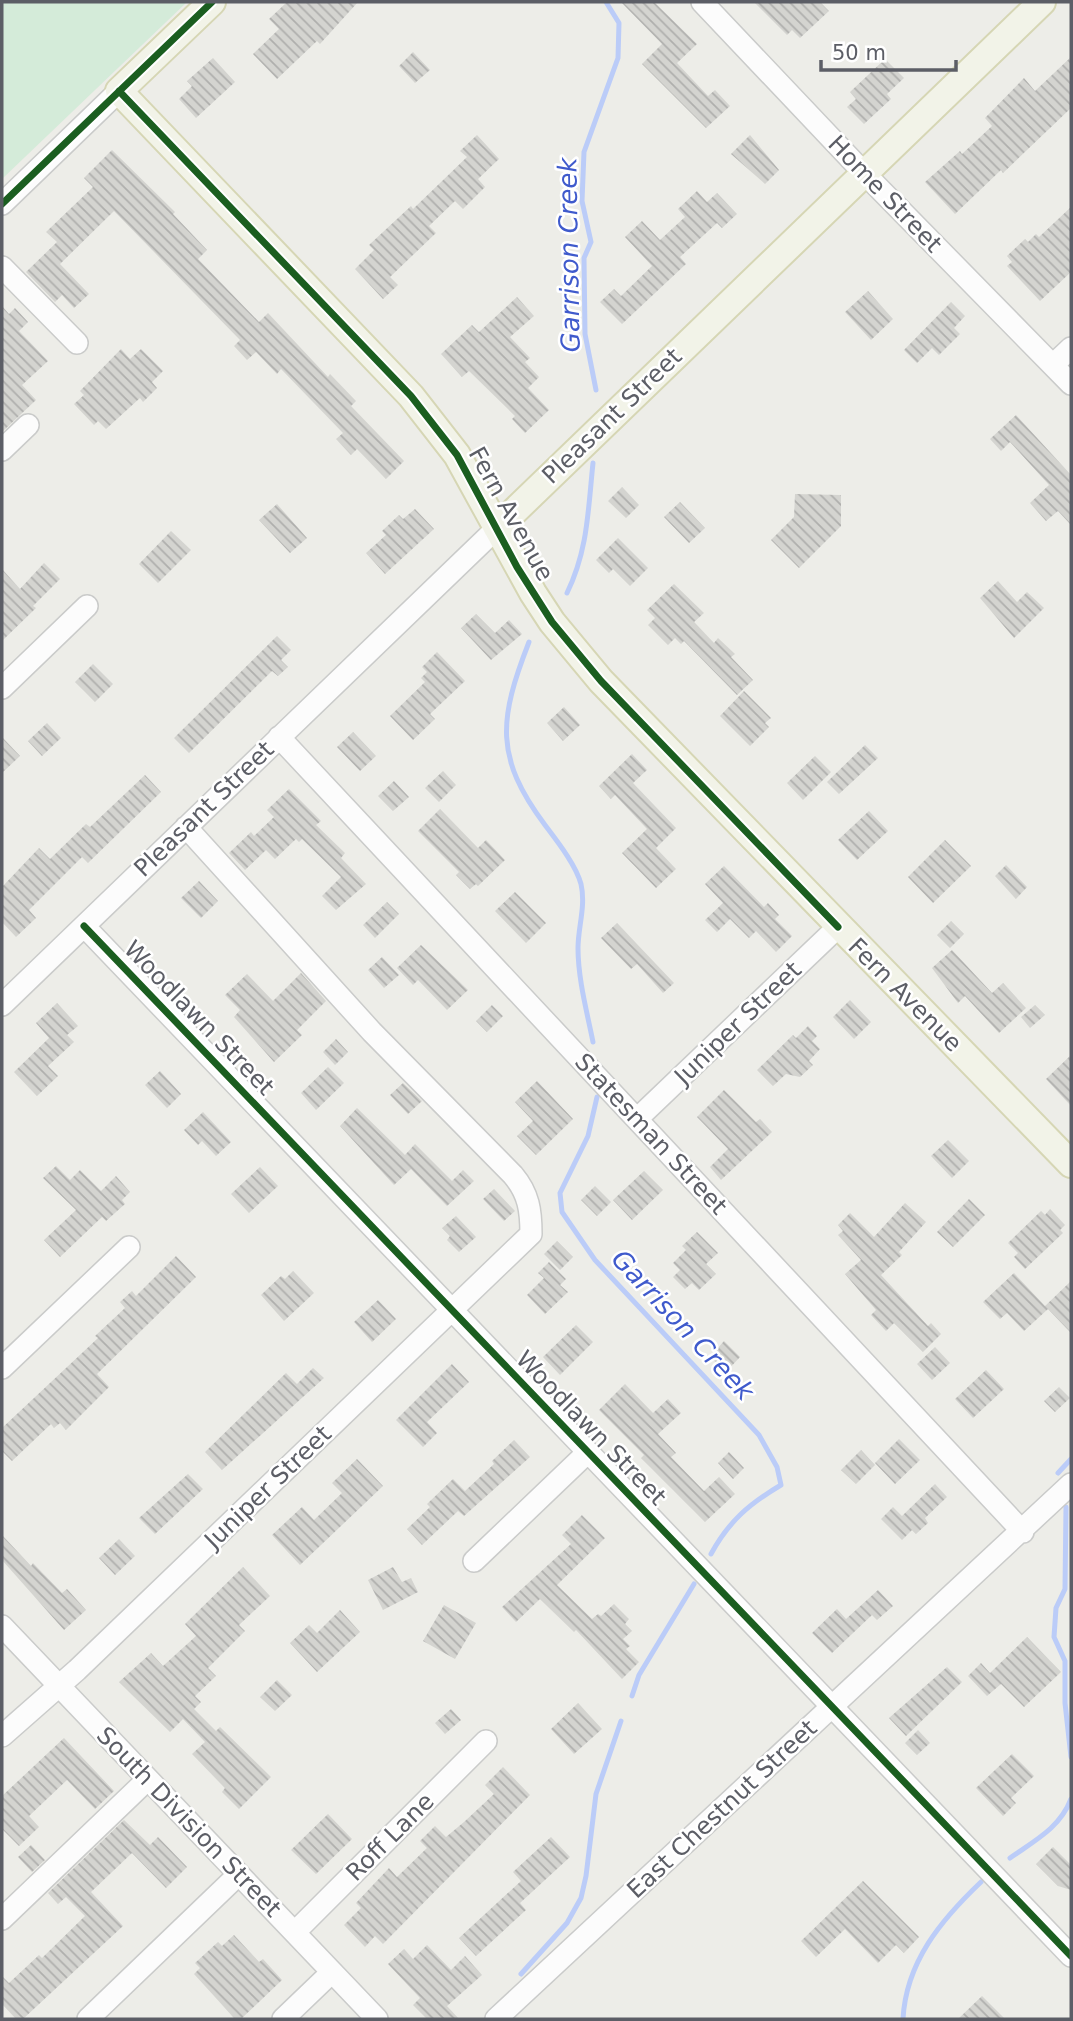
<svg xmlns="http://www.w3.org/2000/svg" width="1073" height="2021" viewBox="0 0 1073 2021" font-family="'DejaVu Sans',sans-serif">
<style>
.park{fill:#d4ebd9}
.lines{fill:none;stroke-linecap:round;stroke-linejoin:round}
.stream{stroke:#bbccf8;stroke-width:5}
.building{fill:url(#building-back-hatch)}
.minor-casing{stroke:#cacbca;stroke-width:24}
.major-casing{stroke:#d6d6b4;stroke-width:30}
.minor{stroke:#fcfcfc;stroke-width:21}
.major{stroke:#f2f3e8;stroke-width:26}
.cycleway-casing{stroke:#fff;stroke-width:11}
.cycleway{stroke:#1b5e20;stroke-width:7}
.labels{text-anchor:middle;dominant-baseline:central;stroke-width:5;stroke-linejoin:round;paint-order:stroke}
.street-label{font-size:24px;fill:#5c5e66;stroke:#fff}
.water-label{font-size:26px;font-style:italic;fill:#3f5acc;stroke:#fff}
</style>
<defs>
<pattern id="building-back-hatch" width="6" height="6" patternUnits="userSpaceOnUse" patternTransform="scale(1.75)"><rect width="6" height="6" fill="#d4d4d0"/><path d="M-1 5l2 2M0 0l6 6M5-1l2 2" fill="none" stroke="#afafad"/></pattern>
</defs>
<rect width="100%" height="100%" fill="#edede8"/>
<path class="park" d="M2 2H187L2 179Z"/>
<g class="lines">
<path class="stream" d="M596 390 585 334 584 258 591 242 582 201 584 152 618 58 619 23 606 2
M567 593C588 550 588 510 593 463
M529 642C499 719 494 757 545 825 557 841 576 865 581 884 586 906 578 927 578 948 578 979 587 1012 593 1042
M597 1097 588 1136 560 1193 562 1212 595 1260 759 1435 777 1467 781 1485C749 1504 729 1521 711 1554
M1058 1473 1071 1459
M1066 1507 1065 1589 1056 1608 1054 1637 1065 1661V1703L1071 1757
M632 1696 639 1675 694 1584
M1010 1858C1034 1841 1060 1828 1071 1799
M521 1974 567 1923 581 1898 586 1876 596 1794 621 1721
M903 2019C906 1962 941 1920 981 1882"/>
</g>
<path class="building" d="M287 2H358L320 44 317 41 277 79 253 54 279 29 269 19Z
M621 2H654L697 44 677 63 708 96 715 90 730 106 706 128 642 64 662 44Z
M754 2H820L829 11 800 38 792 30 787 35Z
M413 52 430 70 415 83 399 66Z
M1071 57V108L1003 173 1001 170 955 214 925 182 960 151 962 154 992 126 985 118 1024 78 1035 91Z
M213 58 235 82 196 118 179 99 192 86 187 81Z
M885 59 904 78 887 94 891 99 864 124 847 107 856 99 850 92Z
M477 135 499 159 478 179 485 187 463 209 455 201 429 226 436 233 390 277 398 285 383 299 355 269 374 250 369 245 411 206 413 209 467 157 460 151Z
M750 135 779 170 765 184 731 154Z
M112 150 175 212 173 214 207 250 198 259 259 322 268 313 328 377 330 374 356 401 351 406 404 461 386 479 357 449 351 455 336 439 343 433 281 369 277 374 256 352 247 360 234 346 240 340 114 211 60 264 89 294 74 308 62 295 55 302 26 272 57 242 46 232 93 187 84 178Z
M697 191 707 202 717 193 737 214 722 228 717 223 680 257 686 264 622 324 600 302 614 289 621 296 652 266 625 237 642 221 660 240 685 217 678 209Z
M1071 207V272L1040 301 1007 266 1012 262 1007 256 1025 239 1028 242 1036 234 1039 237Z
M868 291 893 319 871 340 845 312Z
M517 297 534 316 510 337 530 358 525 362 539 377 528 388 549 410 525 433 512 419 515 416 469 371 462 377 441 354 472 325 479 332Z
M951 302 965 316 954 328 960 334 939 355 932 348 917 363 904 350Z
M2 306 9 314 15 308 28 322 19 331 48 361 22 385 36 400 2 432Z
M121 349 130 359 141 349 163 371 152 382 157 388 143 402 140 398 106 429 98 421 94 425 74 404 84 395 80 391Z
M1016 415 1071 475V525L1058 511 1046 521 1030 503 1049 485 1010 442 1001 451 990 439Z
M622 487 639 505 626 518 608 501Z
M795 494 841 495V526L799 568 771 540 794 517Z
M680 502 705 528 689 543 664 517Z
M277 504 307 538 290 553 259 520Z
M415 509 434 529 385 574 366 553 386 535 382 531 399 515 403 519Z
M171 531 191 550 158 583 139 564Z
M618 538 648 568 630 586 613 569 609 573 596 560Z
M44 563 60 579 33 606 36 608 2 641V569L20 589Z
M998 581 1017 602 1027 592 1044 608 1014 638 980 598Z
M674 584 704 613 694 622 714 643 718 638 735 654 731 657 753 680 737 695 684 641 681 644 675 638 668 645 648 625 655 618 647 610Z
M476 614 495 633 509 620 522 634 491 660 461 628Z
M277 636 291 650 281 660 288 667 278 676 272 671 189 753 174 738Z
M437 652 465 681 430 714 435 719 413 740 390 716 425 682 421 678 427 672 422 667Z
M93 664 113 684 95 702 75 682Z
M744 691 771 718 765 723 769 727 750 746 720 716Z
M564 707 580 725 563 741 547 723Z
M47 723 61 738 42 756 28 741Z
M353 732 376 756 360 771 337 747Z
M2 737 20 756 2 773Z
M865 745 878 758 839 794 827 782Z
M632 754 647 770 633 783 676 828 656 848 676 869 656 888 622 853 647 829 615 795 611 799 599 786Z
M815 756 831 772 803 800 787 783Z
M443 771 456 785 439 802 425 788Z
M145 775 161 792 88 863 82 857 29 910 36 918 16 937 2 922V887L39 848 50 859 86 824 90 827Z
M394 781 409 797 393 811 378 796Z
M289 789 321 821 316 825 345 853 341 858 366 884 336 910 322 896 341 877 302 839 299 842 296 839 275 859 266 850 245 870 229 853 251 832 254 836 274 817 267 810Z
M440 809 478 848 486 840 505 860 478 886 476 884 470 889 456 875 459 872 418 831Z
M869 811 888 831 857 860 838 840Z
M945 840 971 866 933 903 908 877Z
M1006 865 1027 887 1016 899 995 876Z
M724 866 764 907 768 903 779 915 775 919 792 936 776 952 756 931 749 938 730 919 717 932 705 920 723 903 705 884Z
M199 881 218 901 201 918 181 898Z
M515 892 546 923 526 943 495 911Z
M387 902 399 914 375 938 363 925Z
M951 921 964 934 950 948 937 935Z
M617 923 674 983 663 993 637 964 631 969 601 938Z
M421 945 468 990 447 1010 418 980 413 985 397 968Z
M952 950 992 993 1003 983 1026 1008 999 1033 965 996 958 1003 932 968Z
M382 957 399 975 384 988 368 970Z
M301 973 326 1001 297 1030 302 1035 274 1062 234 1017 240 1010 225 995 247 974 273 1001Z
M850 1000 871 1022 854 1039 833 1017Z
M57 1003 78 1026 67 1035 74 1042 48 1066 58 1076 37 1096 14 1072 49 1038 36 1023Z
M492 1005 503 1016 487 1032 476 1021Z
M1035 1005 1045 1015 1030 1028 1021 1017Z
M808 1026 817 1036 812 1041 820 1049 809 1061 813 1065 800 1077 786 1074 773 1086 757 1070 793 1035 796 1038Z
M336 1039 348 1052 335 1065 323 1052Z
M1071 1055V1106L1046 1079Z
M328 1067 344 1083 316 1110 301 1093Z
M160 1071 181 1094 167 1108 145 1085Z
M537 1081 573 1119 536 1155 517 1136 533 1121 515 1102Z
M403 1083 422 1101 408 1114 390 1095Z
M724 1090 756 1122 760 1119 772 1132 721 1180 710 1167 728 1149 697 1117Z
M357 1108 405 1155 415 1144 452 1181 463 1170 474 1181 447 1206 411 1169 394 1185 340 1126Z
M203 1112 231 1142 216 1156 202 1141 198 1145 184 1130Z
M948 1140 969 1161 952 1178 931 1156Z
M56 1166 70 1180 80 1170 101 1191 116 1176 130 1192 122 1200 125 1204 106 1221 102 1217 60 1257 44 1240 76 1210 43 1178Z
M260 1167 278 1186 249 1213 231 1194Z
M644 1171 663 1190 632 1220 613 1200Z
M595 1186 611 1202 597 1216 581 1200Z
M494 1189 515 1211 504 1221 483 1199Z
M969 1199 985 1215 953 1247 937 1232Z
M905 1203 926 1222 899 1252 902 1255 881 1275 928 1326 931 1323 941 1334 923 1352 894 1323 886 1331 871 1315 876 1310 845 1274 861 1260 838 1235 843 1231 838 1225 850 1213 874 1237Z
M1050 1209 1065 1225 1060 1230 1063 1233 1025 1269 1014 1257 1018 1253 1008 1243 1041 1211 1045 1215Z
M456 1216 476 1237 459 1252 447 1240 450 1236 442 1228Z
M697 1232 718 1253 706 1264 716 1274 699 1290 692 1283 685 1289 673 1277 680 1270 673 1263 686 1250 682 1246Z
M557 1241 573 1257 560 1270 544 1254Z
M176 1256 196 1277 97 1374 109 1387 66 1430 60 1423 54 1428 51 1424 12 1461 2 1451V1428L98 1338 95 1336 125 1308 120 1302 132 1291 136 1296Z
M549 1262 566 1279 560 1285 568 1292 545 1314 527 1295 544 1278 538 1273Z
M293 1271 314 1293 284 1321 261 1295 281 1276 285 1279Z
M1014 1273 1045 1306 1071 1281V1333L1048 1309 1024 1331 1007 1313 1000 1319 983 1302Z
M378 1300 396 1319 372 1342 354 1322Z
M576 1325 593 1342 560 1375 543 1357Z
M724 1341 740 1357 726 1372 710 1357Z
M935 1347 950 1363 932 1380 917 1364Z
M452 1364 469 1382 427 1422 437 1433 423 1447 396 1420Z
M313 1368 324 1378 222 1470 205 1452 286 1373 297 1384Z
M986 1370 1004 1389 973 1418 955 1399Z
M625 1384 653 1413 668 1399 681 1413 658 1434 676 1453 671 1457 704 1491 719 1477 735 1494 705 1522 641 1458 644 1455 599 1410Z
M1059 1387 1070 1398 1055 1412 1044 1401Z
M899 1439 920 1460 895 1484 875 1463Z
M514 1440 530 1457 464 1516 458 1511 422 1545 407 1529 430 1507 427 1504 453 1479 465 1491 494 1464 492 1461Z
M861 1450 875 1465 856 1484 841 1470Z
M729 1452 744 1468 733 1479 718 1463Z
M357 1459 383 1486 300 1565 272 1535 302 1507 314 1520 342 1493 332 1483Z
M188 1474 203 1489 155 1534 139 1518Z
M935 1484 947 1497 925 1518 928 1523 916 1534 912 1530 902 1540 881 1519 893 1507 902 1516Z
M582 1515 605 1538 557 1585 592 1619 598 1614 601 1616 614 1604 629 1619 625 1624 632 1631 623 1639 630 1646 626 1649 639 1662 622 1679 576 1630 574 1632 540 1599 516 1622 502 1607 571 1544 562 1535Z
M2 1535 31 1566 33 1563 62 1593 67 1589 86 1610 64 1630 2 1560Z
M119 1539 135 1556 115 1575 99 1558Z
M243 1567 270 1596 239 1625 245 1631 208 1668 216 1676 195 1696 201 1702 194 1709 216 1731 220 1727 271 1777 239 1809 222 1792 225 1788 192 1754 205 1742 183 1719 170 1732 119 1682 151 1653 163 1666 196 1636 185 1624Z
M393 1567 402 1582 411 1578 418 1592 383 1610 368 1580Z
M878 1590 893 1606 877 1620 872 1615 832 1653 812 1633 837 1609 846 1619Z
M444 1605 476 1623 455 1659 423 1641Z
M340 1610 360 1632 317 1672 290 1643 309 1625 317 1633Z
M1027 1637 1061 1672 1024 1707 1001 1684 987 1696 968 1676 981 1663 990 1673Z
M947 1667 962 1682 906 1736 889 1718Z
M277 1680 292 1695 275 1711 260 1697Z
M578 1703 602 1729 574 1754 551 1729Z
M451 1709 461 1720 445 1734 435 1723Z
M918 1730 930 1743 917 1755 905 1743Z
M64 1738 114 1791 95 1809 67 1780 29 1816 39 1827 19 1846 2 1829V1796Z
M1012 1754 1034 1776 1011 1798 1016 1803 1003 1816 976 1788Z
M503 1767 530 1795 383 1944 375 1936 365 1947 344 1925 361 1908 356 1903 389 1868 397 1877 427 1848 420 1841 435 1826 446 1837 464 1822 494 1794 485 1785Z
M328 1814 352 1839 316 1874 291 1850Z
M124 1820 150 1845 158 1837 187 1867 166 1888 132 1853 91 1892 123 1926 23 2019H16L2 2004V1976L9 1983 39 1955 42 1958 85 1916 66 1897 58 1904 48 1893Z
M551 1837 570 1857 520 1903 526 1910 476 1956 459 1938 521 1881 513 1872Z
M31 1845 45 1860 32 1872 18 1857Z
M1053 1847 1071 1865V1890L1058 1886 1036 1864Z
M863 1881 919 1937 904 1953 896 1945 878 1963 845 1929 816 1957 801 1941Z
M234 1935 259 1962 263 1959 282 1980 241 2019H235L194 1974 200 1968 195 1963 218 1942 222 1946Z
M427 1945 451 1970 465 1956 482 1975 447 2006 459 2019H427L413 2005 420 1998 388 1964 404 1949 413 1959Z
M982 1996 1005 2019H958Z"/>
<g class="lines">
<defs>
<path id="minor" d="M702 2 864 173 1071 384
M2 204 119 91
M2 267 77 343
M1053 365 1071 348
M2 450 28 425
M2 688 87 606
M279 737 1023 1532
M84 926 1071 1956
M2 1005 497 528
M637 1119 838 927
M2 1368 129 1247
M474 1561 588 1452
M2 1626 377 2019
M2 1736 77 1670 531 1234C531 1211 529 1194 513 1175L372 1032 186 827
M2 1919 148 1779
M295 1932 486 1741
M88 2019 238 1875
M283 2019 332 1972
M496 2019 1071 1484"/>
<path id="major" d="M212 2 119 91 411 396 457 455 533 593 552 622 601 681 1071 1164
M497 528 1042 2"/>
</defs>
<use href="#minor" class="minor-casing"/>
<use href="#major" class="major-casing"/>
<use href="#minor" class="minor"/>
<use href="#major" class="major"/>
<defs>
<path id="cycleway" d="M119 91 411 396 457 455 517 567 552 622 601 681 838 927
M2 204 212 2
M84 926 1071 1956"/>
</defs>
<use href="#cycleway" class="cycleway-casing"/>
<use href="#cycleway" class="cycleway"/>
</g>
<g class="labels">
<g class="street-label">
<text transform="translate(885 194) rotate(46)">Home Street</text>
<text transform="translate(612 416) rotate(-44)">Pleasant Street</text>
<text transform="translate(511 514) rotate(61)">Fern Avenue</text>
<text transform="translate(204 809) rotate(-44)">Pleasant Street</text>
<text transform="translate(905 995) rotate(45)">Fern Avenue</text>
<text transform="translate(199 1018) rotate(46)">Woodlawn Street</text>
<text transform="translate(738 1023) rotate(-44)">Juniper Street</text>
<text transform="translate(651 1134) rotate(47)">Statesman Street</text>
<text transform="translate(591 1428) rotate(46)">Woodlawn Street</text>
<text transform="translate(268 1487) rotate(-44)">Juniper Street</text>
<text transform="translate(722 1809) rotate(-43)">East Chestnut Street</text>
<text transform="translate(189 1822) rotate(46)">South Division Street</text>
<text transform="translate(390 1837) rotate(-45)">Roff Lane</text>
</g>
<g class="water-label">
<text transform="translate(569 255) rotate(-91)">Garrison Creek</text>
<text transform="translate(683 1325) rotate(47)">Garrison Creek</text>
</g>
</g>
<rect width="1073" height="2021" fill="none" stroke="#5c5e66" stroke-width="7"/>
<path d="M821 60v10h135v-10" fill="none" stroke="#5c5e66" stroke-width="3.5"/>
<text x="832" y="60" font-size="21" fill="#5c5e66" stroke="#ffffff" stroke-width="5" paint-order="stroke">50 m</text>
</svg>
